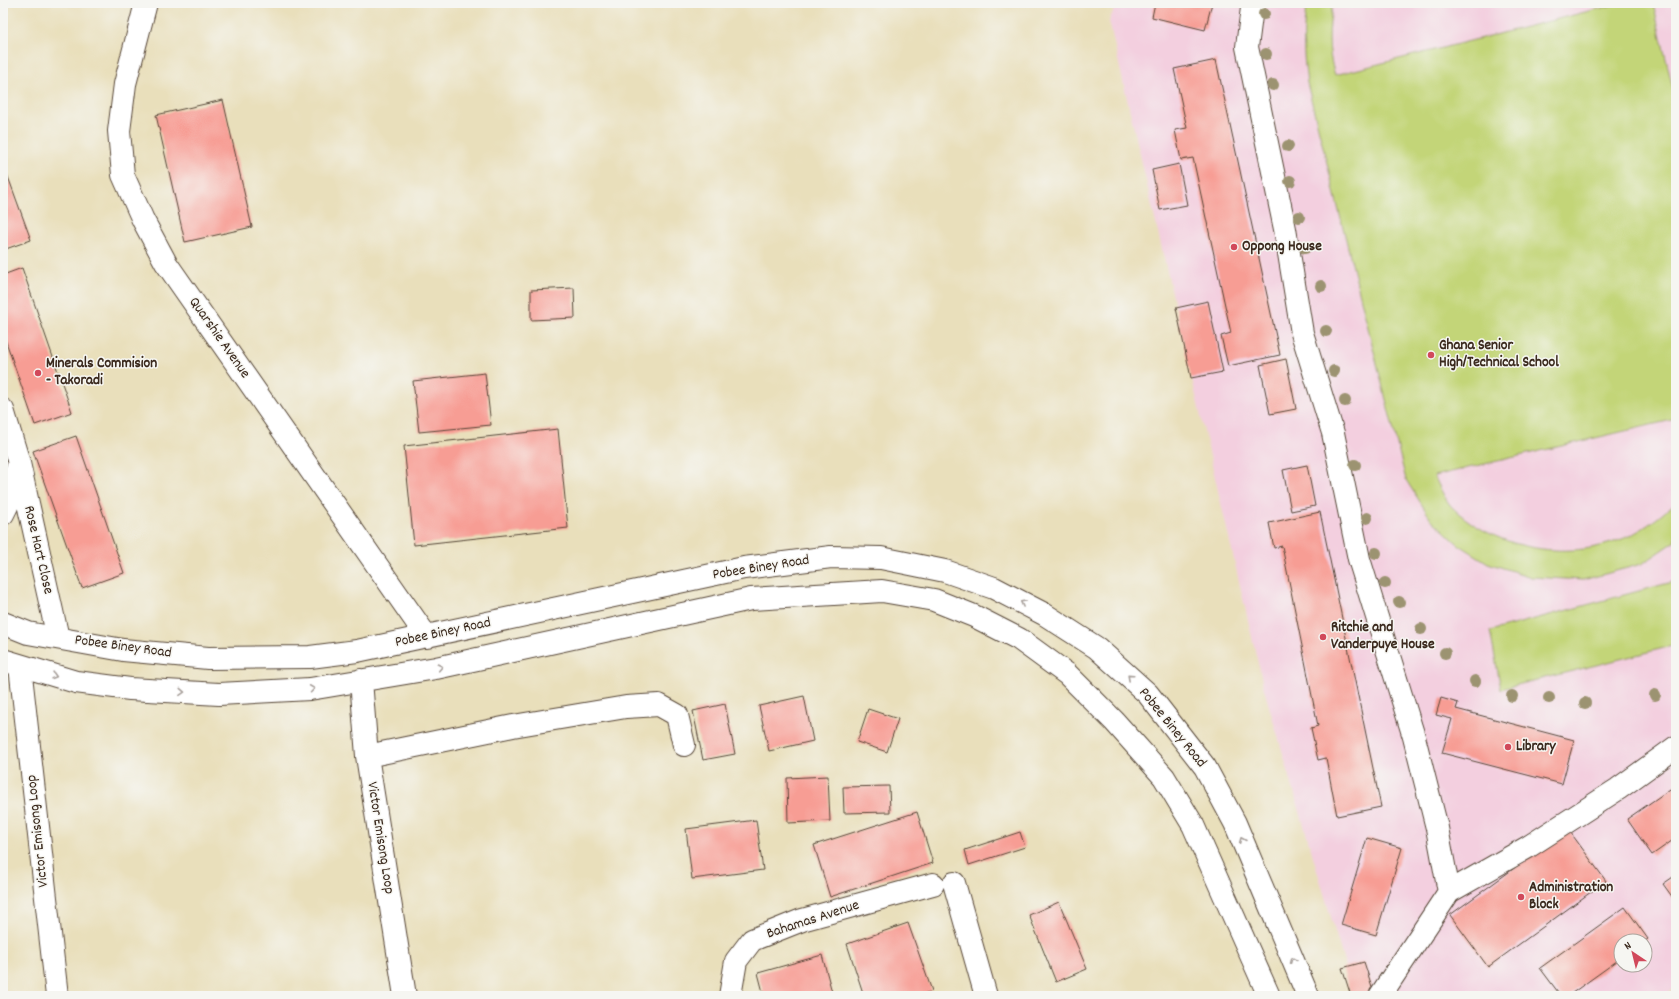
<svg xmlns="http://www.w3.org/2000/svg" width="1679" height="999" viewBox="0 0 1679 999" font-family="Dekko,sans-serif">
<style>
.built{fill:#f3cfdf;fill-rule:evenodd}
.green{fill:#c3d578;stroke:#7f804b}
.building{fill:#f79d94}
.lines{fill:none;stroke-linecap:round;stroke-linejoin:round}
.minor-casing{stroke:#554536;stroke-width:24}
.minor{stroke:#fff;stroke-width:22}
.tree{fill:#9c9371}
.oneway{stroke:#a79f9a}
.poi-dot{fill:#d1495b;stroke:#f6f6f2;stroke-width:1.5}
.labels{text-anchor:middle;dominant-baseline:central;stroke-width:3;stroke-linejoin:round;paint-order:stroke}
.poi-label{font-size:15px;font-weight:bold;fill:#3b2a1e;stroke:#f6f6f2;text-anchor:start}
.street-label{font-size:15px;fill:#3b2a1e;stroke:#f6f6f2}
</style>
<rect width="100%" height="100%" fill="#f6f6f2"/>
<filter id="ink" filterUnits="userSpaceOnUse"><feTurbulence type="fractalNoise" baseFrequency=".025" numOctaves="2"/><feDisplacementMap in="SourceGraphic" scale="8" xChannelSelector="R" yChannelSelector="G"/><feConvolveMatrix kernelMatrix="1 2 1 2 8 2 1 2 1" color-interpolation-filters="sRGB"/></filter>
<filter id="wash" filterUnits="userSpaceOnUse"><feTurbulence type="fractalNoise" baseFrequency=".012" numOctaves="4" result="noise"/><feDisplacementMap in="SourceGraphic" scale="16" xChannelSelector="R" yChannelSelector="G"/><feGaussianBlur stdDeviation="0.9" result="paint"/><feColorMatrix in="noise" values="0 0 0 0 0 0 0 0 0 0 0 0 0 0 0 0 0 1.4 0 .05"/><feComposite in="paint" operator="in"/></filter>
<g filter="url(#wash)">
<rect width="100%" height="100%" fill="#e9dfbb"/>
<path class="built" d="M1117 3H1676V985L1663 996H1354L1264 689 1109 21ZM1621 941H1645V965H1621Z"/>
<path class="green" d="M1307 3H1333C1328 28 1327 51 1335 75L1621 3H1653L1676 102V419L1434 476C1439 485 1444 498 1451 506 1496 551 1572 563 1629 536 1647 527 1662 515 1676 502V541L1642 564 1583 580 1531 577 1488 563 1458 544 1431 519 1406 480 1307 83C1303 55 1302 30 1307 3Z
M1676 581V645L1501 689 1490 631Z"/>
<g id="blocks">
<path class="building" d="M1155 3H1212L1205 30 1152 17Z
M1216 60 1280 355 1228 366 1221 336 1231 333 1193 158 1181 160 1175 130 1187 128 1174 69Z
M223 100 252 227 185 242 156 115Z
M3 163 31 240 3 250Z
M1179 164 1187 205 1160 210 1152 170Z
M22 268 72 412 35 425 3 333V275Z
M574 288 575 318 531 320V290Z
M1208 301 1223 372 1191 378 1176 308Z
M1286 359 1296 409 1270 414 1260 365Z
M485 373 491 425 419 432 413 381Z
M558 429 568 528 414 545 404 446Z
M76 436 124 573 82 588 33 451Z
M1307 465 1315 506 1291 511 1283 470Z
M1320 512 1381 807 1337 816 1326 758 1318 760 1311 728 1318 726 1282 546 1274 548 1269 523Z
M804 696 813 741 769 751 759 706Z
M1441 698 1458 703 1456 709 1574 740 1562 784 1442 753 1452 719 1436 715Z
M725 704 735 754 703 760 693 711Z
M868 709 898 719 887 752 857 742Z
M828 776 830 821 788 823 787 778Z
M1676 785V838L1652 855 1627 819Z
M889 786 890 812 844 813 843 787Z
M917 812 933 863 830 897 814 845Z
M756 820 763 870 692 879 686 829Z
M1568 829 1606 881 1488 967 1450 915Z
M1020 832 1025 847 969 865 965 850Z
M1367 838 1402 848 1376 935 1341 925Z
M1676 875V902L1663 884Z
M1059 902 1087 969 1056 982 1029 915Z
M1625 907 1648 939 1645 941H1621V958L1568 996H1561L1540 968Z
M908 923 932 991 918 996H864L847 944Z
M822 955 833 996H764L758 973Z
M1364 962 1375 996H1351L1342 968Z"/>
</g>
</g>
<g filter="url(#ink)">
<use href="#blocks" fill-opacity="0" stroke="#554536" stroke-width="1"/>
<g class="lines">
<defs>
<path id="minor" d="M146 3 125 84 119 131 123 175 143 220 166 263 427 637
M1254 3 1252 8 1247 47 1285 229 1302 333 1333 433 1359 559 1414 737 1437 828 1449 892
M3 410 19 463 58 638
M3 514 7 506 18 466
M3 623 28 633 123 650 208 658 310 657 357 651 744 568 831 557 881 558 945 571 994 588 1044 614 1097 648 1148 694 1205 767 1235 823 1308 996
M3 660 76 682 130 689 219 694 310 689 436 668 751 599 882 591 934 600 974 616 1019 639 1067 674 1114 721 1164 777 1193 825 1269 996
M20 666 57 996
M361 680 367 756 405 996
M367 756 513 726 626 707 659 705 677 715 684 745
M954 883 986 996
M730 996 736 961 752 940 802 920 933 884
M1380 996 1449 892 1528 847 1618 789 1676 747"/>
</defs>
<use href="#minor" class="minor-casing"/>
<use href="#minor" class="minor"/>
</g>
<g class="tree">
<circle cx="1264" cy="14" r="6"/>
<circle cx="1266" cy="54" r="6"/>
<circle cx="1273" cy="85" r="6"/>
<circle cx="1288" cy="146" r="6"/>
<circle cx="1290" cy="181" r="6"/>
<circle cx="1299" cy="217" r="6"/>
<circle cx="1305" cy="248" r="6"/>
<circle cx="1321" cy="286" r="6"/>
<circle cx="1326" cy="331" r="6"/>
<circle cx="1334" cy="371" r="6"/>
<circle cx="1345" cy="401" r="6"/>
<circle cx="1355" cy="465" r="6"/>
<circle cx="1367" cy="518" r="6"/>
<circle cx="1376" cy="553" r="6"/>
<circle cx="1385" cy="583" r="6"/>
<circle cx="1399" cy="602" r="6"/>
<circle cx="1421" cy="629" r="6"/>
<circle cx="1445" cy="653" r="6"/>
<circle cx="1475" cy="681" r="6"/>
<circle cx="1655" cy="695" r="6"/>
<circle cx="1512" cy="696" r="6"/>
<circle cx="1549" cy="698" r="6"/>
<circle cx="1585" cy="703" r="6"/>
</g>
<defs><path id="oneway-chevron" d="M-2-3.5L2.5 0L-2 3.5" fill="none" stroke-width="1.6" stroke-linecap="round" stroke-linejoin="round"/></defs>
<g class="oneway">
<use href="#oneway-chevron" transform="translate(1023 603) rotate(-152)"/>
<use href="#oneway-chevron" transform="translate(440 667) rotate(-12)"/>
<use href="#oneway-chevron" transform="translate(54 676) rotate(16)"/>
<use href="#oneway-chevron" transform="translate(1130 677) rotate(-138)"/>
<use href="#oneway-chevron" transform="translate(312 689) rotate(-8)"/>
<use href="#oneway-chevron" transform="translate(182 692) rotate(3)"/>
<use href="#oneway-chevron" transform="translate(1242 840) rotate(-113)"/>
<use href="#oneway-chevron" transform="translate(1293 960) rotate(-113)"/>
</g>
</g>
<g class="poi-dot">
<circle cx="1234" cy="247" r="4"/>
<circle cx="1431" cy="355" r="4"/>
<circle cx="38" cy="373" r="4"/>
<circle cx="1323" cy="637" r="4"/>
<circle cx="1508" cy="747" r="4"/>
<circle cx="1521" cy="897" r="4"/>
</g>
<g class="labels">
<g class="poi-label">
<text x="1242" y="247">Oppong House</text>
<text x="1439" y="346">Ghana Senior<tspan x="1439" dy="17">High/Technical School</tspan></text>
<text x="46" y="364">Minerals Commision<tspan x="46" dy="17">- Takoradi</tspan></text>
<text x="1331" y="628">Ritchie and<tspan x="1331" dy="17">Vanderpuye House</tspan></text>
<text x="1516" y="747">Library</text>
<text x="1529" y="888">Administration<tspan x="1529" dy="17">Block</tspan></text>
</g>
<g class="street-label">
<text transform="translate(219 338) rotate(55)">Quarshie Avenue</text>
<text transform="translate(38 550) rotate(77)">Rose Hart Close</text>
<text transform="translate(761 568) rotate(-9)">Pobee Biney Road</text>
<text transform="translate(443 633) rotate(-12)">Pobee Biney Road</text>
<text transform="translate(123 647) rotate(8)">Pobee Biney Road</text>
<text transform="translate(1172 728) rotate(51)">Pobee Biney Road</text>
<text transform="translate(38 831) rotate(-96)">Victor Emisong Loop</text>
<text transform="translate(380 838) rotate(81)">Victor Emisong Loop</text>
<text transform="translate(813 920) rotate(-18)">Bahamas Avenue</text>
</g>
</g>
<rect width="1679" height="999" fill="none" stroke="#f6f6f2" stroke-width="16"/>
<g transform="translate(1633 953) rotate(325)"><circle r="19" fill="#f6f6f2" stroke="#aba49d"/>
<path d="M0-3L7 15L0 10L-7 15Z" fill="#d1495b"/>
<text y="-6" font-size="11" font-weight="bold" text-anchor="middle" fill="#3b2a1e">N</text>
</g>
</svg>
